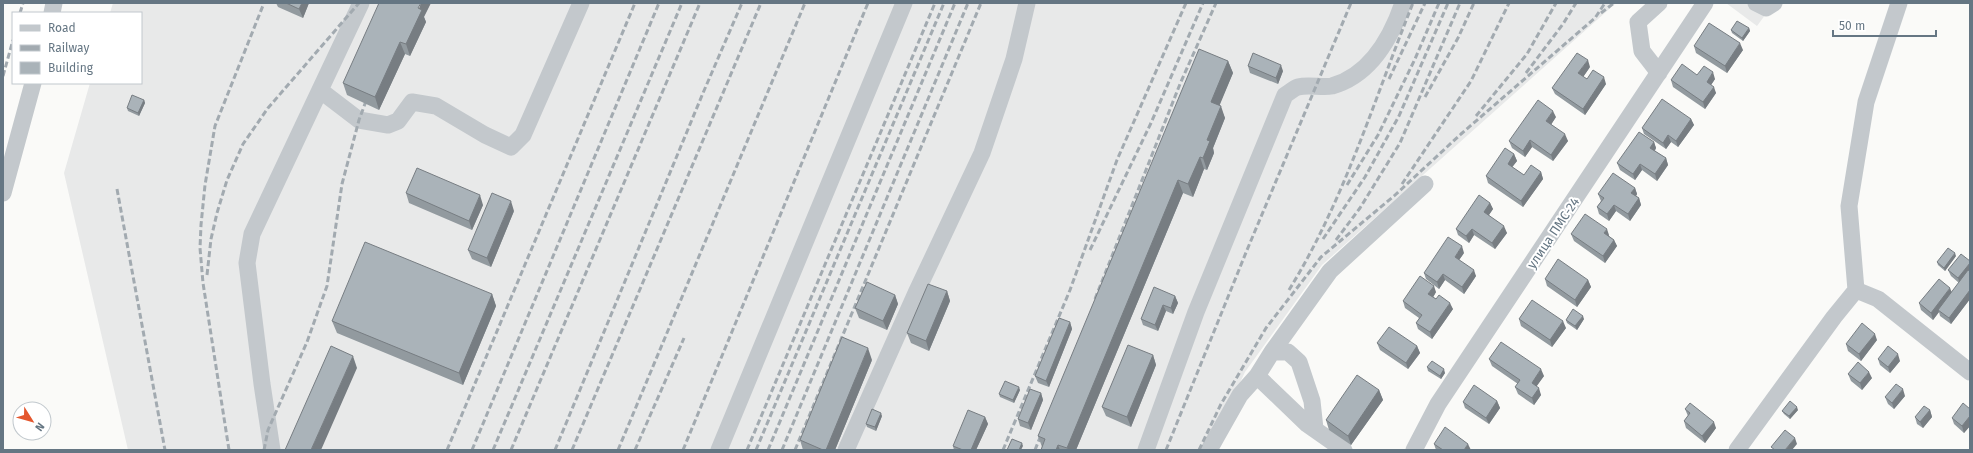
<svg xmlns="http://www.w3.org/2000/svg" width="1973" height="453" viewBox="0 0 1973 453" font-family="'Fira Sans',sans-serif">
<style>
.built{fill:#e8e9e9}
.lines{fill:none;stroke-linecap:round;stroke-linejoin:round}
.minor{stroke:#c3c8cc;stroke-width:17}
.rail{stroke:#a2aab0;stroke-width:3;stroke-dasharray:6 3;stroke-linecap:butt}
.wall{fill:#929a9f}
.shaded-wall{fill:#777d82}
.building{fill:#aab3b9;stroke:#777d82}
.labels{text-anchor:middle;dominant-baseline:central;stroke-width:4;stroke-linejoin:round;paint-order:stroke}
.street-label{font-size:13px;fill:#657683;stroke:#fff}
</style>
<rect width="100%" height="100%" fill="#fafaf8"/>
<path class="built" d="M113 3H1616L1322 265 1245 372 1208 450H128L64 173 90 83H141V13H110Z
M1726 3H1774L1757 26Z"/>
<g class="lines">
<path class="minor" d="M1659 3 1638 22 1642 51 1659 73
M1756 3 1766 8 1774 3
M52 13 54 3
M321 91 359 120 388 125 398 121 412 102 436 106 485 135 511 147 523 135 581 3
M3 193 33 83
M1856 290 1878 299 1970 372
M1272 352 1330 271 1425 184
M1257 376 1307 424 1344 450
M272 450 262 384 247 263 252 234 361 3
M719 450 904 3
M846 450 916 293 982 153 1014 59 1027 3
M1146 450 1196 312 1285 95C1289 93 1294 88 1298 87 1309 84 1321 88 1332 86 1371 75 1391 38 1403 3
M1209 450 1240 395 1257 376 1272 352H1288L1299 362 1312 401 1315 429
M1414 450 1438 404 1705 3
M1737 450 1834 317 1856 290 1849 206 1866 102 1899 3"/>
<path class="rail" d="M20 13 23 3
M1601 13 1614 3
M1526 73 1563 24 1576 3
M3 76 13 40
M1389 79 1425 3
M1425 97 1458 38 1474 3
M1476 116 1527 54 1556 3
M1402 184 1471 81 1509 3
M1347 185 1378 135 1415 59 1439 3
M117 189 165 450
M1323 239 1365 177 1399 116 1448 3
M1336 240 1360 208 1400 143 1460 3
M1090 250 1151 123 1203 3
M207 275 211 239 217 213 227 180 243 144 268 108 359 3
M1289 290C1344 201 1374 100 1413 3
M1095 299 1180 84 1216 3
M229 450 203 283 200 248 201 225 205 185 215 126 264 3
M264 450 268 430 307 342 327 286 342 184 359 120 369 93
M447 450 635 3
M472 450 659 3
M493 450 682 3
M511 450 700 3
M555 450 703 93 742 3
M572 450 761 3
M618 450 805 3
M635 450 684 338
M683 450 868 3
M747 450 935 3
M756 450 944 3
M768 450 955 3
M782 450 968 3
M795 450 981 3
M1003 450 1070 290 1117 160 1186 3
M1035 450 1043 430
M1166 450 1247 250 1351 3
M1199 450 1221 404 1266 328 1321 257 1394 196 1461 134 1595 18 1605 3"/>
</g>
<path class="wall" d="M276 3H309L303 18 278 7Z
M424 17 426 22 410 56 405 54 379 110 347 95 343 83Z
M1749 28 1750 31 1743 41 1732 33 1731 30Z
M1694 46 1743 50 1727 73 1696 53Z
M1228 61 1233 73 1219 105 1225 118 1213 148 1214 153 1207 170 1204 169 1193 197 1183 193 1076 450H1041L1042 447 1038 436Z
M1248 66 1283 71 1278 84 1250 73Z
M1590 67 1583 77 1587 79 1606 84 1585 115 1555 94 1552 88Z
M1697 75 1715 79 1711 85 1716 93 1705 109 1673 87 1671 80Z
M144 100 145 103 139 116 128 111 127 108Z
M1556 117 1551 124 1568 141 1553 161 1532 147 1525 157 1512 148 1509 141Z
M1691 119 1694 125 1678 147 1671 142 1666 149 1644 134 1642 128Z
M1654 142 1656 148 1655 151 1666 158 1668 165 1657 181 1642 170 1635 180 1620 170 1617 163Z
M1514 154 1517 161 1512 167 1524 175 1541 172 1543 179 1523 207 1488 183 1486 176Z
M1635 188 1637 194 1636 196 1639 198 1641 205 1630 221 1616 211 1609 221 1599 214 1597 207 1601 201 1598 194Z
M406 193 483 205 472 230 409 203Z
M1490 203 1493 209 1489 215 1507 233 1495 249 1474 235 1469 243 1458 235 1456 229Z
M514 211 491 267 472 259 468 250Z
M1571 234 1609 235V236L1614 240 1617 246 1605 263 1574 241Z
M1464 253 1459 260 1476 276 1464 294 1445 280 1439 289 1426 279 1424 273Z
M1956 256 1945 271 1938 265 1937 262Z
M1970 261V299L1951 324 1940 316 1939 312 1933 320 1921 310 1919 303 1952 292 1959 283 1951 276 1948 270Z
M1545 279 1588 280 1591 287 1577 307 1547 286Z
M947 291 950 301 929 351 911 343 907 333Z
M1436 292 1433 297 1453 309 1432 339 1418 329 1416 323 1419 318 1405 308 1403 301Z
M492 294 496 306 463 385 337 333 332 321Z
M895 295 898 304 887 330 859 318 855 308Z
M1175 296 1178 303 1173 314 1166 311 1158 331 1143 325 1141 319Z
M1519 319 1566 328 1552 347 1521 326Z
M1584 319 1577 330 1567 323 1566 320Z
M1070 322 1072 329 1049 387 1038 383 1035 376Z
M1877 340 1861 361 1848 351 1846 344Z
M1377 343 1417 346 1420 353 1408 369 1380 350Z
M1153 355 1156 365 1131 427 1106 416 1102 407Z
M1489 359 1544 376 1536 386 1541 395 1534 405 1518 394 1515 387 1518 384 1492 366Z
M1878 359 1900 361 1890 373 1880 365Z
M872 360 835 450H803L800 440Z
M1427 367 1445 373 1441 379 1428 371Z
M1848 374 1872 378 1862 390 1851 381Z
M1020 390 1014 403 1000 397 999 394Z
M1379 390 1383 400 1351 445 1329 430 1326 420Z
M1041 393 1043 400 1031 430 1020 426 1018 419Z
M1905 396 1894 409 1888 404 1885 397Z
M1497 401 1500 408 1489 424 1465 408 1463 402Z
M1685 409 1716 428 1705 443 1686 428 1684 421 1688 416Z
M1970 409V426L1964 433 1954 424 1952 418Z
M1798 410 1790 419 1784 414 1782 411Z
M1930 410 1932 417 1923 428 1917 424 1915 417Z
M882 416 876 431 867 427 866 424Z
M985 417 988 424 976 450H954L953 446Z
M1434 444 1471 450H1436Z"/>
<path class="shaded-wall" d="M302 3H309L303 18 299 9Z
M421 3H431L424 17 426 22 410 56 406 44Z
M1749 28 1750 31 1743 41 1742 38Z
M400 42 405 54 379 110 375 97Z
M1740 43 1743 50 1727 73 1725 66Z
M1588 60 1590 67 1581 80 1578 73Z
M1228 61 1233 73 1216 114 1211 102Z
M1281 65 1283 71 1278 84 1276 78Z
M1713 72 1715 79 1709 88 1707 82Z
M1604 77 1606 84 1585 115 1583 109Z
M1714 87 1716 93 1705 109 1703 102Z
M144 100 145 103 139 116 138 113Z
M1221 106 1225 118 1213 148 1214 153 1207 170 1203 158 1207 140Z
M1553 111 1556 117 1549 128 1546 121Z
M1691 119 1694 125 1678 147 1676 141Z
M1565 134 1568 141 1553 161 1551 155Z
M1668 135 1671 142 1666 149 1663 143Z
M1530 140 1532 147 1525 157 1523 151Z
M1654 142 1656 148 1652 154 1650 148Z
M1514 154 1517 161 1510 170 1508 164Z
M1200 157 1204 169 1193 197 1188 184Z
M1666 158 1668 165 1657 181 1655 174Z
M1640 164 1642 170 1635 180 1633 174Z
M1541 172 1543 179 1523 207 1521 201Z
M1178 180 1183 193 1076 450H1068L1067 448Z
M1635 188 1637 194 1634 200 1631 193Z
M480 195 483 205 472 230 469 221Z
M1639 198 1641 205 1630 221 1628 214Z
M511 201 514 211 491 267 487 258Z
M1490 203 1493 209 1486 219 1484 212Z
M1614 205 1616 211 1609 221 1607 214Z
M1504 226 1507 233 1495 249 1492 243Z
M1472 229 1474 235 1469 243 1466 236Z
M1607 229 1609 235 1607 239 1604 233Z
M1614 240 1617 246 1605 263 1603 256Z
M1462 246 1464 253 1457 263 1455 257Z
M1955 253 1956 256 1945 271 1944 268Z
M1970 263V272L1960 284 1958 278Z
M1474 270 1476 276 1464 294 1462 287Z
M1443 274 1445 280 1439 289 1437 282Z
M1588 280 1591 287 1577 307 1575 300Z
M1434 286 1436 292 1431 301 1428 294Z
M1950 288 1953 295 1938 310 1939 312 1933 320 1931 313Z
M1970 290V299L1951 324 1949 318Z
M947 291 950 301 929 351 926 341Z
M492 294 496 306 463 385 459 373Z
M895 295 898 304 887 330 883 321Z
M1175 296 1178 303 1173 314 1171 308Z
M1450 303 1453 309 1432 339 1430 332Z
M1163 305 1166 311 1158 331 1155 325Z
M1583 316 1584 319 1577 330 1575 326Z
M1563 321 1566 328 1552 347 1550 340Z
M1070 322 1072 329 1049 387 1046 381Z
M1875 334 1877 340 1861 361 1859 354Z
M1417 346 1420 353 1408 369 1406 363Z
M868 348 872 360 835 450H826Z
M1898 354 1900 361 1890 373 1888 367Z
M1153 355 1156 365 1131 427 1127 417Z
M353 356 357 368 321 450H311Z
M1444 369 1445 373 1441 379 1440 376Z
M1541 369 1544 376 1534 390 1532 383Z
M1869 372 1872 378 1862 390 1860 383Z
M1019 387 1020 390 1014 403 1013 400Z
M1539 388 1541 395 1534 405 1532 398Z
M1903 389 1905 396 1894 409 1892 403Z
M1379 390 1383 400 1351 445 1348 436Z
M1041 393 1043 400 1031 430 1028 423Z
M1497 401 1500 408 1489 424 1486 418Z
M1797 407 1798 410 1790 419 1789 416Z
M1930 410 1932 417 1923 428 1920 422Z
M881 413 882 416 876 431 875 427Z
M1970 416V426L1964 433 1962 426Z
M985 417 988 424 976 450H971Z
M1714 422 1716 428 1705 443 1702 436Z
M1795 438 1797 444 1792 450H1785Z
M1022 443 1023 446 1021 450H1019Z
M1468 444 1471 450H1464Z
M1058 445 1060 450H1056Z"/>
<path class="building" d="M286 3H302L299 9Z
M379 3H421L418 8 422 10 406 44 400 42 375 97 343 83Z
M1737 21 1749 28 1742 38 1731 30Z
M1709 23 1740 43 1725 66 1694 46Z
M1199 49 1228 61 1211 102 1221 106 1207 140 1210 141 1203 158 1200 157 1188 184 1178 180 1067 448 1058 445 1056 450H1041L1045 439 1038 436Z
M1253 53 1281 65 1276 78 1248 66Z
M1577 53 1588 60 1578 73 1587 79 1593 70 1604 77 1583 109 1552 88Z
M1682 64 1697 75 1704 66 1713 72 1707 82 1714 87 1703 102 1671 80Z
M132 95 144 100 138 113 127 108Z
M1662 99 1691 119 1676 141 1668 135 1663 143 1642 128Z
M1538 100 1553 111 1546 121 1565 134 1551 155 1530 140 1523 151 1509 141Z
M1639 132 1654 142 1650 148 1666 158 1655 174 1640 164 1633 174 1617 163Z
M1505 148 1514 154 1508 164 1524 175 1531 165 1541 172 1521 201 1486 176Z
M417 168 480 195 469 221 406 193Z
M1613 173 1635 188 1631 193 1639 198 1628 214 1614 205 1607 214 1597 207 1604 198 1598 194Z
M492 193 511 201 487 258 468 250Z
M1479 195 1490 203 1484 212 1504 226 1492 243 1472 229 1466 236 1456 229Z
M1585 214 1607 229 1604 233 1614 240 1603 256 1571 234Z
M1448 237 1462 246 1455 257 1474 270 1462 287 1443 274 1437 282 1424 273Z
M365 242 492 294 459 373 332 321Z
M1948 248 1955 253 1944 268 1937 262Z
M1961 254 1970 261V263L1958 278 1948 270Z
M1558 259 1588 280 1575 300 1545 279Z
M1968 270 1970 271V290L1949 318 1938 310Z
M1420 276 1434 286 1428 294 1436 299 1439 295 1450 303 1430 332 1416 323 1422 315 1403 301Z
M1939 279 1950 288 1931 313 1919 303Z
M867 282 895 295 883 321 855 308Z
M928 284 947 291 926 341 907 333Z
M1154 287 1175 296 1171 308 1163 305 1155 325 1141 319Z
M1532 300 1563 321 1550 340 1519 319Z
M1573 309 1583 316 1575 326 1566 320Z
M1059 318 1070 322 1046 381 1035 376Z
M1862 323 1875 334 1859 354 1846 344Z
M1389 327 1417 346 1406 363 1377 343Z
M842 337 868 348 826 450H823L800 440Z
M1501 342 1541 369 1532 383 1539 388 1532 398 1515 387 1520 380 1489 359Z
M1128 345 1153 355 1127 417 1102 407Z
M331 346 353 356 311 450H285Z
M1888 346 1898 354 1888 367 1878 359Z
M1432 361 1444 369 1440 376 1427 367Z
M1858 362 1869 372 1860 383 1848 374Z
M1357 375 1379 390 1348 436 1326 420Z
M1005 381 1019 387 1013 400 999 394Z
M1896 384 1903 389 1892 403 1885 397Z
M1474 385 1497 401 1486 418 1463 402Z
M1030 389 1041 393 1028 423 1018 419Z
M1790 401 1797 407 1789 416 1782 411Z
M1690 403 1714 422 1702 436 1684 421 1690 413 1685 409Z
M1963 403 1970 409V416L1962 426 1952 418Z
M1924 406 1930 410 1920 422 1915 417Z
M872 409 881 413 875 427 866 424Z
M968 410 985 417 971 450H963L953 446Z
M1445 427 1468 444 1464 450H1443L1434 444Z
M1785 430 1795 438 1785 450H1775L1771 447Z
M1012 439 1022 443 1019 450H1007Z"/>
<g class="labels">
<g class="street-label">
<text transform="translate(1553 233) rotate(-56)">улица ПМС-24</text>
</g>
</g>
<rect width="1973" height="453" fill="none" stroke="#657683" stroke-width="8"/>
<rect x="12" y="12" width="130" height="72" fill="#ffffff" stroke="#c1c8cd"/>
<rect x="20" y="25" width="20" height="6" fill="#c3c8cc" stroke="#c1c8cd"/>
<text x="48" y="32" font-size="12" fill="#657683">Road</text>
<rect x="20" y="45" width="20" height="6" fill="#a2aab0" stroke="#c1c8cd"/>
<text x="48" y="52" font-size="12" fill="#657683">Railway</text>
<rect x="20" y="62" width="20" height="12" fill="#aab3b9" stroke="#c1c8cd"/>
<text x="48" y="72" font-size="12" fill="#657683">Building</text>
<g transform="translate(32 421) rotate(127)"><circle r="19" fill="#ffffff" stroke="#c1c8cd"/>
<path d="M0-3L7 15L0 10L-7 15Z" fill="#e4572e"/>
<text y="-6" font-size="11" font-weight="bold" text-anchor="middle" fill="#657683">N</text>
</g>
<path d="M1833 30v6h103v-6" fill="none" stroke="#657683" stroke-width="2"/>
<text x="1839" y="30" font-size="12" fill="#657683" stroke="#ffffff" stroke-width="3" paint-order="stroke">50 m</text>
</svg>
